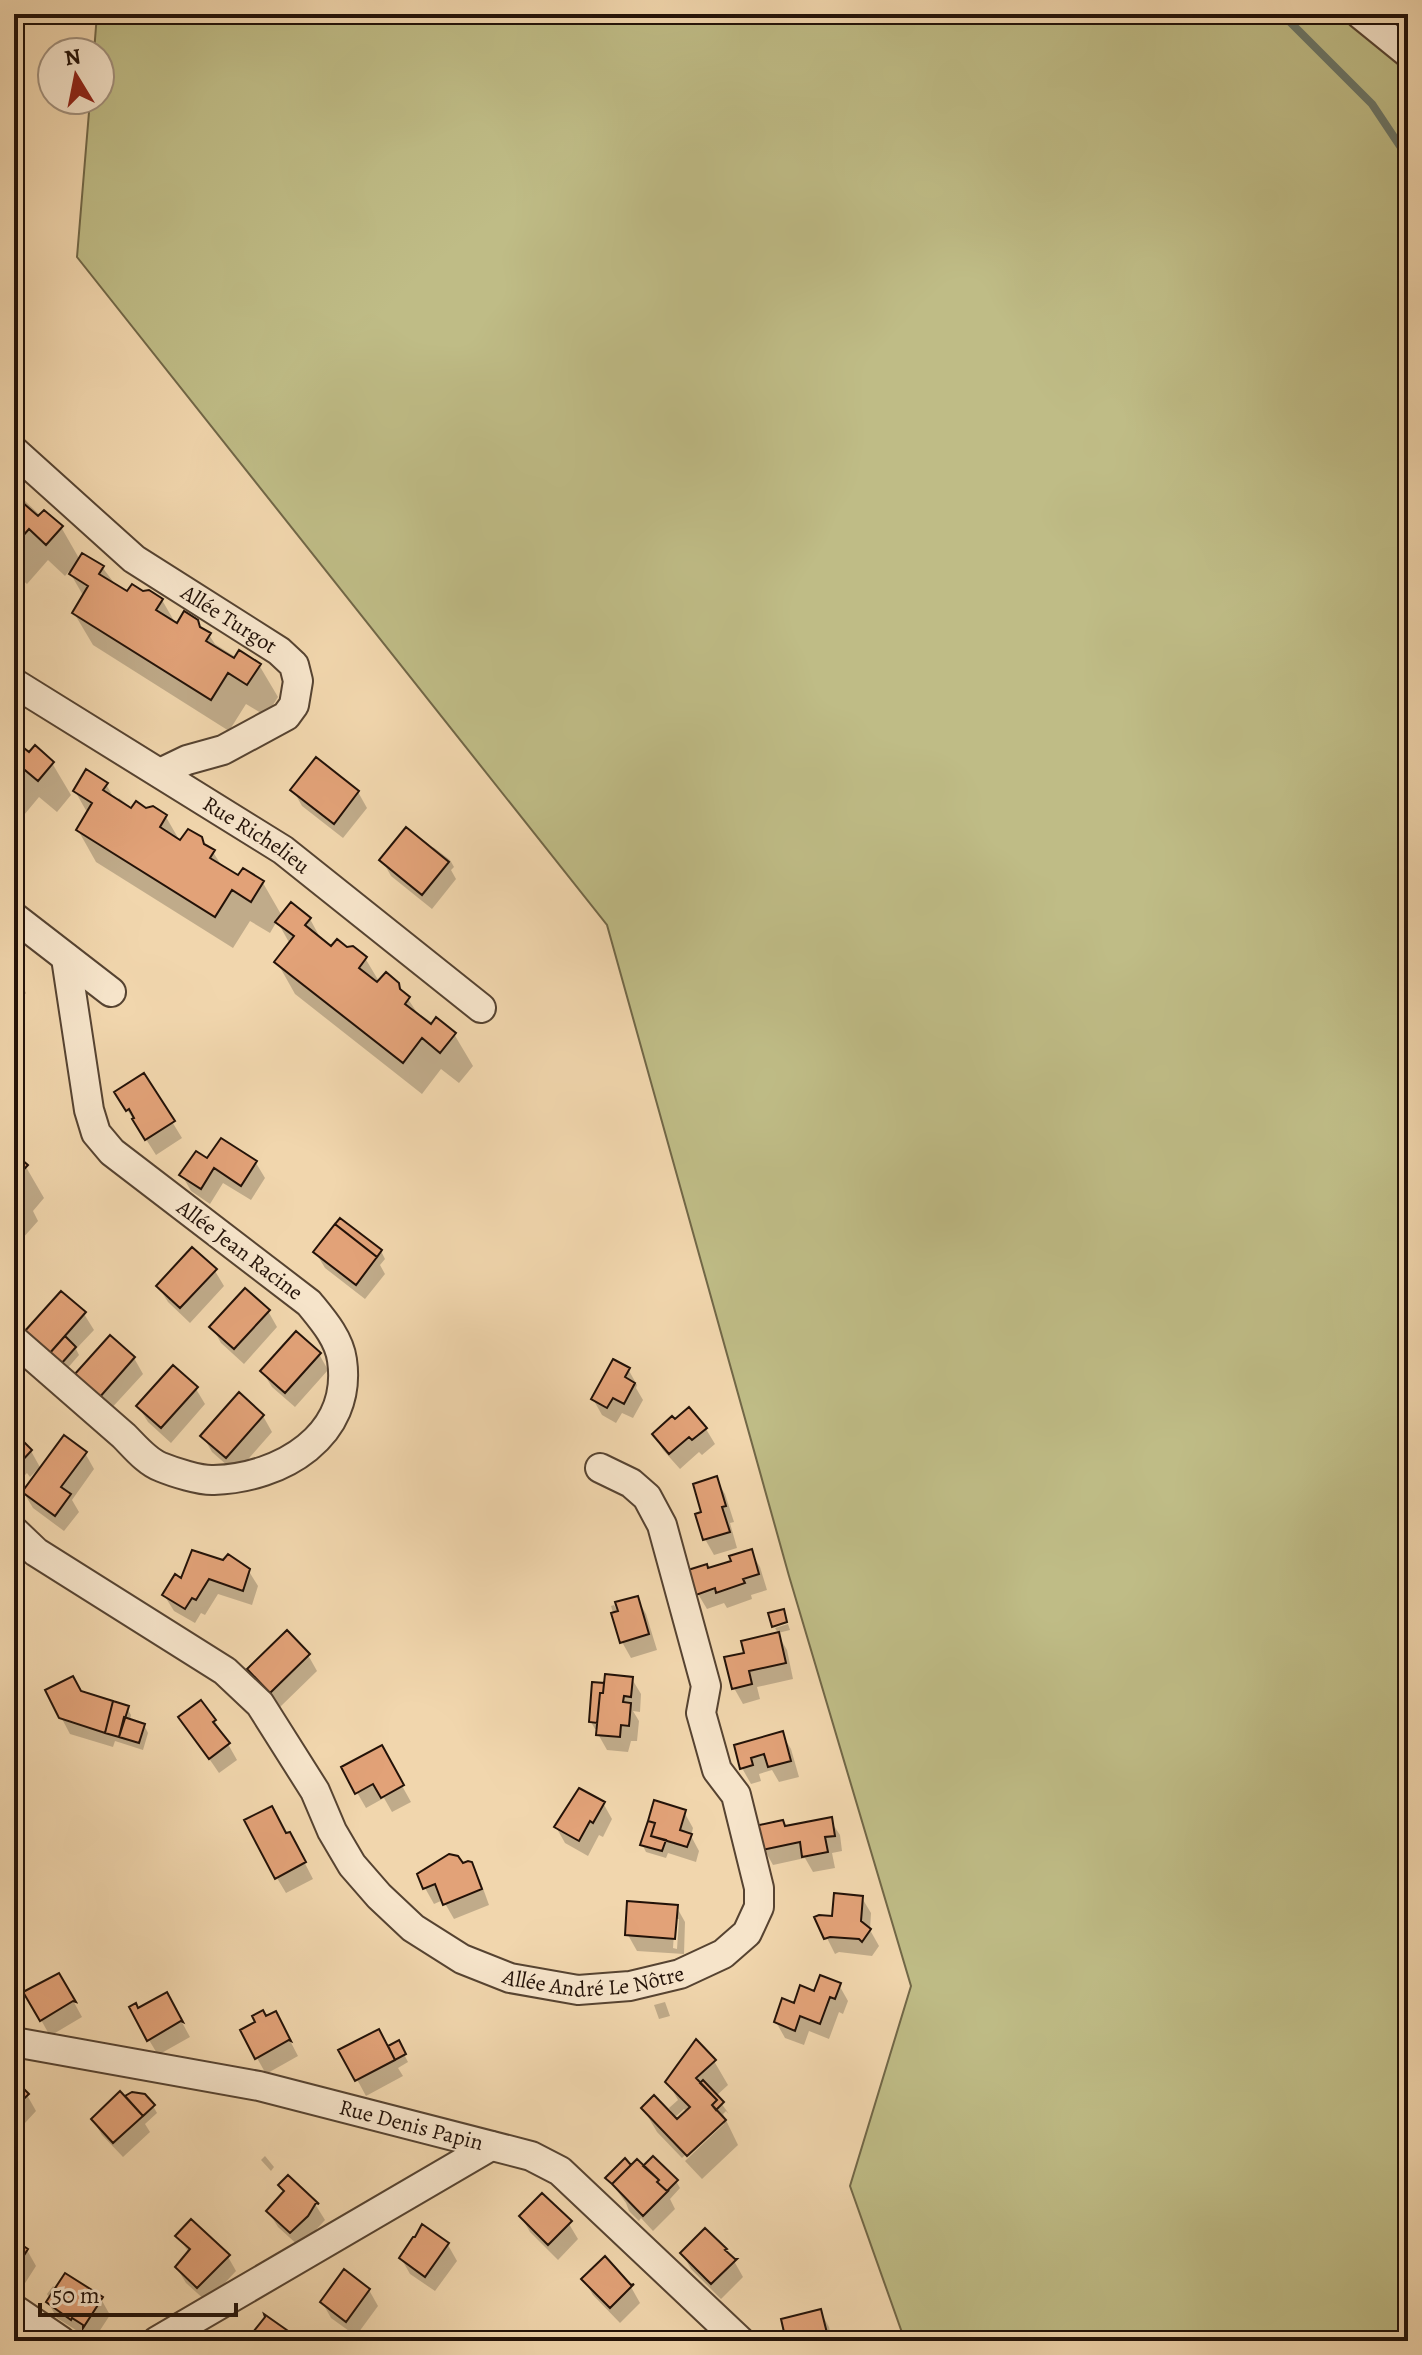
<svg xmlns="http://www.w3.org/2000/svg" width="1422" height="2355" viewBox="0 0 1422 2355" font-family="Alegreya,serif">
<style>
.green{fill:#bfbc86;stroke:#716747;stroke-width:2}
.shadow{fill:#0003;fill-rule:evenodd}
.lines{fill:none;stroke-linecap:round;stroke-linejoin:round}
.stream{stroke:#6b7668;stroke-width:8}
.building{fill:#e2a278;stroke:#231208;stroke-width:2}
.minor-casing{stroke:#564331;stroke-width:32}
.minor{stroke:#f6e4ca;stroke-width:28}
.labels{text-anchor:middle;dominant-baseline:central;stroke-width:7;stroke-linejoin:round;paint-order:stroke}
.street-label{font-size:22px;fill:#231208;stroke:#f6e4ca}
</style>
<rect width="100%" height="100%" fill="#f1d6ad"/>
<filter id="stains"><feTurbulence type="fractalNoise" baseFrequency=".0025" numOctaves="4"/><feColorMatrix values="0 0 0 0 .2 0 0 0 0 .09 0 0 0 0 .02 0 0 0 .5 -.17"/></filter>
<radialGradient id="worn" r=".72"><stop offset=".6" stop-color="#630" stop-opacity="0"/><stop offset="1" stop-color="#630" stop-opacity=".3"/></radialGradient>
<path class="green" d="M97 14H1408V2341H905L850 2186 911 1986 789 1576 607 925 77 257 90 100H100V52H94Z"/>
<path class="shadow" d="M14 485 26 502 41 516 61 527 80 560 102 567 118 588 127 594 162 600 177 626 202 630 209 635 215 644 237 658 259 665 278 697 266 716 246 704 229 731 93 645 74 613 84 597 69 571 65 576 48 560 27 584 14 573Z
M14 737 20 748 29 755 52 763 71 795 57 812 39 797 19 821 14 817Z
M106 784 116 802 119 798 133 809 166 817 181 843 205 846 213 852 223 868 239 878 263 883 282 916 310 919 322 941 332 948 365 958 380 983 398 984 420 1017 421 1015 434 1024 454 1034 473 1066 459 1083 441 1069 422 1094 295 994 277 962 290 944 277 921 270 933 250 921 233 948 96 862 78 830 88 814 75 791Z
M293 790 358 792 367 808 343 838 302 806Z
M433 847 450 860 454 867 451 870 456 879 432 909 391 876 382 860 437 855Z
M14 969 24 981 21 984 26 993 14 1008Z
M144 1076 182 1138 156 1155 126 1108Z
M14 1151 18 1160 26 1167 44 1198 33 1211 38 1221 14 1248Z
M208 1161 256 1163 265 1178 251 1200 223 1183 210 1204 191 1191 182 1175Z
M381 1251 385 1259 380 1265 385 1274 365 1299 325 1268 316 1253Z
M215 1271 224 1286 190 1323 168 1302 158 1286Z
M61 1294 84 1314 94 1330 76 1349 79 1355 66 1370 27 1332Z
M268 1311 277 1327 244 1364 221 1343 212 1327Z
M319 1354 328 1370 295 1407 272 1387 262 1371Z
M134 1358 143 1374 108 1412 85 1391Z
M628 1369 637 1385 636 1388 643 1400 633 1418 622 1413 616 1423 602 1415 593 1399Z
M196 1389 205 1404 171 1443 148 1422 138 1406Z
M263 1416 272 1432 236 1473 212 1452 203 1436Z
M674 1422 706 1429 715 1444 702 1455 699 1452 680 1469 663 1450 654 1434Z
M14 1434 31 1451 41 1469 85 1453 94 1469 72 1500 79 1512 64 1531 33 1508 24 1493 41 1469 39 1468 30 1477 27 1473 14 1486Z
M716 1479 725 1494 734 1522 730 1523 737 1548 714 1555 705 1539 704 1513Z
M751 1552 760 1567 767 1590 751 1595 752 1599 727 1608 724 1603 707 1609 698 1594 708 1570 733 1562Z
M248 1570 258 1586 252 1605 218 1594 205 1615 201 1613 195 1623 174 1611 164 1595 182 1580Z
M637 1598 646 1614 657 1650 631 1658 622 1642 611 1606 614 1605 618 1612Z
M788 1624 790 1630 778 1633 775 1628Z
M778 1635 787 1650 793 1679 757 1687 760 1699 743 1704 734 1688 746 1654Z
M14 1641 22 1664 14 1667Z
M308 1655 317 1671 280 1707 258 1685 249 1669Z
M632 1679 641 1694 640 1712 633 1711 639 1721 637 1741H631L628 1752 607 1750 598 1734V1729H595L591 1722 594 1684 606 1685Z
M81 1693 127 1708 131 1715 130 1721 144 1725 148 1733 143 1750 115 1741 113 1747 70 1734 61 1717Z
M181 1718 215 1721 237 1760 219 1773Z
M782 1734 791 1749 799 1777 779 1782 772 1770 759 1774 761 1781 751 1784 742 1768 736 1746Z
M381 1748 411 1802 392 1812 384 1798 366 1808 343 1768Z
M603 1803 612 1819 603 1837 599 1835 588 1856 565 1843 556 1827Z
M684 1812 693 1828 691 1836 699 1851 696 1862 668 1853 666 1858 646 1852 642 1844Z
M830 1820 840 1835 842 1851 832 1853 835 1868 813 1872 805 1858 773 1865 764 1849 785 1828Z
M286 1835 298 1850 313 1879 286 1893 277 1878Z
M470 1864 480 1880 489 1905 454 1919 443 1900 434 1904 425 1888 462 1866Z
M862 1898 871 1913 870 1930 879 1946 872 1956 839 1952 835 1954 817 1918H834Z
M676 1906 685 1922 684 1954 637 1951 628 1935ZM675 1919H679L677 1949 673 1948Z
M59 1975 82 2017 50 2036 26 1993Z
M839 1985 848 2001 843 2014 839 2012 829 2039 809 2031 804 2045 785 2038 776 2022 815 1993Z
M167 1995 190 2037 158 2055 149 2040 138 2010Z
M665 2002 670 2016 659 2019 654 2005Z
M266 2019 284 2029 298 2056 266 2074 257 2058Z
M398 2043 408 2062 398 2068 403 2076 366 2096 341 2050 388 2048Z
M714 2061 728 2085 716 2096 729 2114 726 2111 723 2114 738 2145 702 2179 685 2161 724 2124V2118L682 2158 657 2132 643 2108 672 2117 674 2116 669 2108 678 2100 668 2082ZM684 2109 687 2112 677 2122 674 2118Z
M14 2082 27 2095 36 2111 14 2135Z
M128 2097 153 2106 157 2113 145 2124 150 2132 123 2157 102 2135 93 2120 132 2104Z
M265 2156 274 2167 271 2171 261 2160Z
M631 2168 676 2181 680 2188 670 2199 675 2209 653 2231 641 2218 639 2221 629 2211 626 2203 608 2178Z
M281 2186 315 2204 325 2220 300 2247 278 2227 268 2211 285 2193Z
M521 2216 569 2224 578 2239 558 2260 530 2232Z
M178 2236 227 2255 236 2271 207 2302 186 2283 177 2268 189 2253Z
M14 2242 27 2250 36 2266 20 2291 14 2287Z
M448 2245 457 2261 435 2291 410 2274 401 2258Z
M682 2253 734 2261 743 2277 721 2299 691 2269Z
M584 2280 631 2287 640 2303 620 2323 593 2295Z
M53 2286 57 2289 101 2299 110 2315 93 2341 57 2318 48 2302 50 2299 47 2294Z
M369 2290 378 2306 356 2336 331 2318 322 2302Z
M820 2311 829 2327 832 2341H789Z
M677 2332 686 2341H668Z"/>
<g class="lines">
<path class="stream" d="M1282 14 1372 104 1408 158"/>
</g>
<path class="building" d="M14 495 38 516 44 510 63 526 46 545 29 529 14 546Z
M82 553 104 566 99 574 127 591 132 584 143 591 149 590 163 599 156 610 177 623 184 611 198 620 200 627 211 633 206 641 234 658 239 650 261 664 247 685 228 673 211 700 72 613 88 586 69 574Z
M14 740 29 752 35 745 54 762 38 781 20 766 14 773Z
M316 757 359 791 334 824 290 790Z
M86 769 108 783 103 790 131 808 136 801 146 808 153 806 167 815 160 827 180 840 188 829 202 837 204 844 215 850 210 858 238 875 243 868 264 881 251 902 232 890 215 917 76 830 92 803 73 791Z
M406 827 449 862 422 895 379 860Z
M291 902 311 918 305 925 331 946 337 939 347 947 353 946 367 957 359 968 377 982 386 972 399 983 400 989 410 997 405 1004 431 1024 436 1017 456 1033 440 1053 422 1038 403 1063 274 962 294 936 275 922Z
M144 1073 175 1121 145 1140 132 1119 134 1118 129 1109 126 1111 114 1092Z
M221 1138 257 1161 241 1186 214 1168 201 1189 179 1175 196 1151 207 1158Z
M14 1153 28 1165 14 1180Z
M340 1218 382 1250 377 1257 335 1224Z
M335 1224 377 1257 356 1285 313 1252Z
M192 1247 217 1269 180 1308 156 1286Z
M245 1288 270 1310 234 1349 209 1327Z
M61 1291 86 1312 49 1354 24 1332Z
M296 1331 321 1353 285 1393 260 1371Z
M110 1335 135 1357 99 1398 74 1375Z
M65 1336 76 1347 61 1364 49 1354Z
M613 1359 630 1368 625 1377 635 1383 624 1404 613 1398 607 1408 591 1399Z
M173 1365 198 1387 161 1428 136 1406Z
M239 1392 264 1415 226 1458 200 1436Z
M689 1407 707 1428 692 1440 689 1437 669 1454 652 1434 672 1416 675 1419Z
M14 1432 32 1450 20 1463 14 1456Z
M64 1435 87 1452 61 1487 71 1494 55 1516 22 1492Z
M717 1476 726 1506 722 1507 730 1532 703 1540 695 1514 701 1512 693 1484Z
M752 1549 759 1574 743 1579 745 1583 716 1593 715 1588 696 1595 688 1570 707 1564 708 1568 731 1561 729 1556Z
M192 1550 223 1560 228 1554 250 1569 243 1591 209 1579 196 1600 192 1598 185 1609 162 1595 175 1574 181 1578Z
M638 1596 649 1634 620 1643 611 1613 618 1611 615 1602Z
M784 1609 787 1622 772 1627 768 1613Z
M287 1630 310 1654 270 1693 247 1669Z
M779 1632 786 1663 749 1671 752 1684 732 1689 724 1657 744 1653 741 1641Z
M605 1674 633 1677 631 1697 624 1696 623 1702 631 1703 629 1726 621 1725 620 1737 596 1735 600 1693H603Z
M73 1676 81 1691 113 1701 105 1733 59 1718 45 1690Z
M592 1682 604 1683 603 1693H600L597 1723 589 1722Z
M201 1700 216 1720 213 1722 230 1743 209 1759 178 1717Z
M113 1701 129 1706 119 1737 105 1733Z
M124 1717 145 1724 139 1743 119 1737Z
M783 1731 791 1761 768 1767 764 1754 751 1758 753 1765 740 1769 734 1745Z
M382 1745 404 1785 381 1798 373 1784 355 1794 341 1767Z
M579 1788 605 1802 593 1823 590 1821 579 1841 554 1827Z
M654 1800 686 1810 680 1830 692 1834 687 1847 651 1836 655 1823 648 1821Z
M272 1806 286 1833 290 1832 306 1862 275 1879 244 1820Z
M832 1817 835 1836 825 1837 828 1852 802 1857 800 1842 762 1850 755 1826 783 1820 785 1826Z
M648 1821 655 1823 651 1836 666 1840 662 1851 640 1845Z
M449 1854 458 1856 463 1863 468 1861 472 1862 482 1889 443 1905 435 1884 423 1889 417 1874Z
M834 1893 863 1896 861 1921 871 1929 862 1942 859 1939 830 1937 824 1939 814 1917 819 1915 832 1916Z
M627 1901 678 1905 675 1939 625 1935Z
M59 1973 76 2002 73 2001 40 2021 23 1992Z
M820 1975 841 1983 835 1999 830 1997 820 2024 800 2016 795 2031 774 2022 782 1998 794 2003 800 1985 814 1991Z
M167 1992 183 2022 181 2021 147 2041 129 2007 136 2003 138 2008Z
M263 2010 266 2016 276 2011 291 2041 289 2040 255 2059 240 2030 255 2022 252 2016Z
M379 2029 395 2060 355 2081 338 2050Z
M696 2039 716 2060 696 2078 717 2100 712 2105 726 2120 687 2156 641 2108 654 2095 677 2119 690 2107 665 2082Z
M399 2040 406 2054 395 2060 388 2046Z
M14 2079 29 2094 14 2108Z
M703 2080 724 2102 716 2110 712 2105 717 2100 700 2083Z
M120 2091 143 2116 113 2143 91 2119Z
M132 2092 145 2094 155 2105 143 2116 125 2096Z
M653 2156 678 2180 667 2191 657 2182 659 2180 643 2166Z
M625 2158 631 2165 612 2184 605 2178Z
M637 2159 659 2180 657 2182 667 2191 669 2190 643 2216 612 2184Z
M288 2175 319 2204 316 2203 308 2216 290 2233 266 2211 284 2191 278 2185Z
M542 2193 572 2221 548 2245 519 2216Z
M191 2219 230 2255 197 2288 175 2267 190 2249 175 2236Z
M422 2224 449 2243 425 2277 399 2258 413 2237H415Z
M705 2228 727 2249 725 2250 735 2259H737L711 2284 680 2253Z
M14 2240 28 2249 14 2271Z
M605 2256 631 2285 634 2284 610 2308 581 2279Z
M344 2269 370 2289 346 2322 320 2302Z
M65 2273 103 2297 83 2328V2325L72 2318 71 2320 46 2302Z
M821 2309 829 2341H786L781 2319Z
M264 2314 291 2333 286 2341H246L265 2317Z"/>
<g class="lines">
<defs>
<g id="minor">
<path d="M1360 14 1408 53"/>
<path id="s1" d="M14 451 134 559 279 651 294 665 298 681 294 705 286 716 223 750 187 760 160 773"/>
<path id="s2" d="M14 683 283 850 481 1008"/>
<path d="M14 917 111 992"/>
<path d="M14 1340C51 1372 87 1404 124 1436 134 1446 147 1462 161 1467 173 1472 201 1481 214 1480 281 1478 353 1436 342 1360 339 1338 322 1319 309 1303L112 1152 96 1133 89 1110 66 958"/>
<path id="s3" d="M14 1531 36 1552 225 1671 260 1704 315 1791 332 1831 352 1865 379 1896 413 1928 462 1959 510 1978 578 1990 630 1986 680 1974 723 1954 747 1933 759 1907V1888L736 1795 717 1770 701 1713 706 1686 662 1525 647 1497 631 1483 600 1468"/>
<path id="s4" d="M14 2042 259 2086 531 2156 560 2171 740 2341"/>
<path d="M14 2309 61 2341"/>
<path d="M157 2341 491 2146"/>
</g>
</defs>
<use href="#minor" class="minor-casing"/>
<use href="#minor" class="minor"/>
</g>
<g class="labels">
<g class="street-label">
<text stroke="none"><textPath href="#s1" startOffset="274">Allée Turgot</textPath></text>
<text stroke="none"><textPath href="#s2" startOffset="286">Rue Richelieu</textPath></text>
<text transform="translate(240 1250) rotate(37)">Allée Jean Racine</text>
<text stroke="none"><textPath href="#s3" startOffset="770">Allée André Le Nôtre</textPath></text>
<text stroke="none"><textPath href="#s4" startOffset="406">Rue Denis Papin</textPath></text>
</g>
</g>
<rect width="1422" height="2355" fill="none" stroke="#f1d6ad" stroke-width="48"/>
<rect x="16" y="16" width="1390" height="2323" fill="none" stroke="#231208" stroke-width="4"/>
<rect x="24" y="24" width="1374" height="2307" fill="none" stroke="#231208" stroke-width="2"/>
<g transform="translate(76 76) rotate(350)"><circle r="38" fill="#f6e4ca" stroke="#a2907c" stroke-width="2"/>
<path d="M0-6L14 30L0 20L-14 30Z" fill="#8f2418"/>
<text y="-12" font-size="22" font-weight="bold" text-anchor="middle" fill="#231208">N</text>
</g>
<path d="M40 2303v12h196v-12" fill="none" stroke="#231208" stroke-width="4"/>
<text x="52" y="2303" font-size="24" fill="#231208" stroke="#f6e4ca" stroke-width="6" paint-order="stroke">50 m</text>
<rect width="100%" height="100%" filter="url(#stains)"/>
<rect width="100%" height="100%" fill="url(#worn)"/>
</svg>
